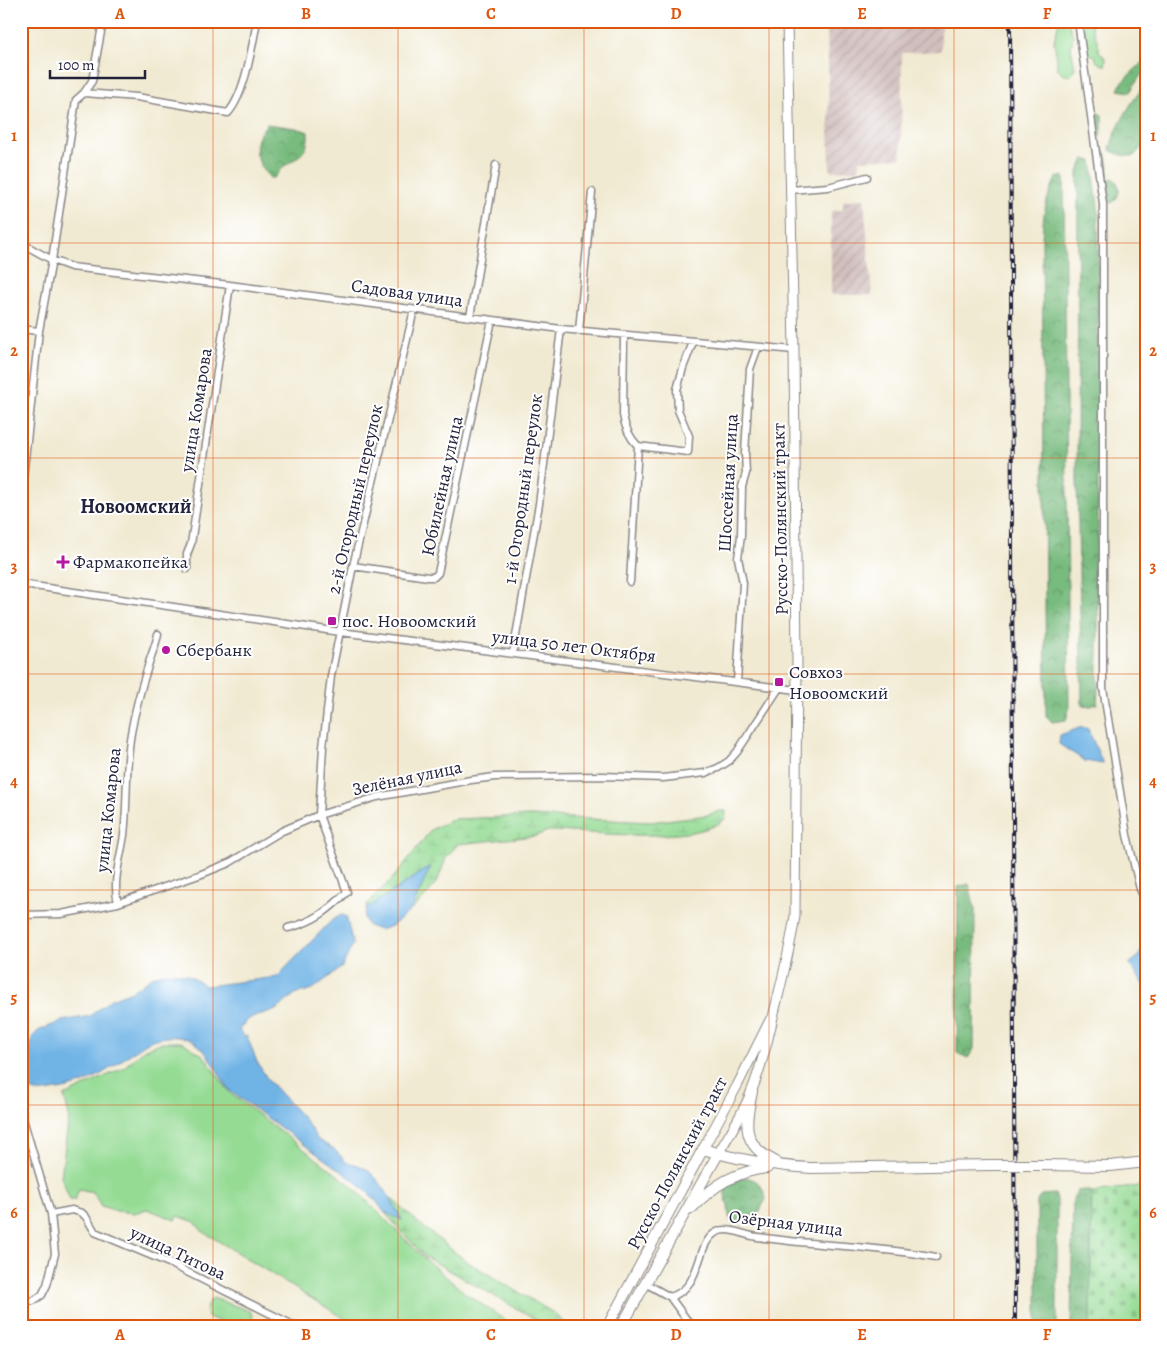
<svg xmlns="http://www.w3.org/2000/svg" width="1167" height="1348" viewBox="0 0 1167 1348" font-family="Alegreya,serif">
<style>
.industrial{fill:url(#industrial-furrows)}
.green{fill:#95db94;stroke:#5c7e68}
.forest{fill:url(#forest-crowns);stroke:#4d6e5c}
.wetland{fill:url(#wetland-marsh);stroke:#5c7e68}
.cemetery{fill:url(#cemetery-stones);stroke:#5c7e68}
.water{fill:#70b4e6;stroke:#496b90}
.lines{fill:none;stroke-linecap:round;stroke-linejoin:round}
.minor-casing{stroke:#8a8686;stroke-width:9}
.secondary-casing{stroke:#8a8686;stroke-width:11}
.primary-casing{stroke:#8a8686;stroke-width:12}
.minor{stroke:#fff;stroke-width:6}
.secondary{stroke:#fff;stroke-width:9}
.primary{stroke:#fff;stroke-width:10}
.rail-casing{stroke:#22223b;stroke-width:4}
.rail{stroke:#fff;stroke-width:2;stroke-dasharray:5.5;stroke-linecap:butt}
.primary-bridge-casing{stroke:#8a8686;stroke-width:12;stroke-linecap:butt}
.primary-bridge{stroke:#fff;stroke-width:10}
.grid{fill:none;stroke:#de560e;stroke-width:1;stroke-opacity:0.55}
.poi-dot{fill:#b5179e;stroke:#fff;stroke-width:2}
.labels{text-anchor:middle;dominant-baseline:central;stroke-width:4;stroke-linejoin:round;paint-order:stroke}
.street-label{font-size:18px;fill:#22223b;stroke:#fff}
.poi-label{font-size:18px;fill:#22223b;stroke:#fff;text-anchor:start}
.quarter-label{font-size:20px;font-weight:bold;fill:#22223b;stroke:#fff}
.neatline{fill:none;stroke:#de560e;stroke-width:2}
.grid-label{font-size:16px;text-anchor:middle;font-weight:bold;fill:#de560e}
</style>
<defs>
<pattern id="industrial-furrows" width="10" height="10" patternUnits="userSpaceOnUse" patternTransform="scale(1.25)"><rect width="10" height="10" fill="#d1bfbd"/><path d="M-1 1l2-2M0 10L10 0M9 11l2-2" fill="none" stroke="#b3a4a3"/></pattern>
<pattern id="forest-crowns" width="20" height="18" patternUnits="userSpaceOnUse" patternTransform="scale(1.25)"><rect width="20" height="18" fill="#78bb7e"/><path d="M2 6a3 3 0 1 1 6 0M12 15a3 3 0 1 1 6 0" fill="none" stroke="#629868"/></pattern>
<pattern id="wetland-marsh" width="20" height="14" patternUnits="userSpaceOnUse" patternTransform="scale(1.25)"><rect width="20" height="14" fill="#95db94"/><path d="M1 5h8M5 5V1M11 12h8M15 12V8" fill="none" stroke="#80bc80"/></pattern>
<pattern id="cemetery-stones" width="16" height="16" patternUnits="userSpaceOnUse" patternTransform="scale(1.25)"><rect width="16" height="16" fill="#95db94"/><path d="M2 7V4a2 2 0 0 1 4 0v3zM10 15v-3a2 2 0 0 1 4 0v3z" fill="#80bc80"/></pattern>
</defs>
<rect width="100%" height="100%" fill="#fff"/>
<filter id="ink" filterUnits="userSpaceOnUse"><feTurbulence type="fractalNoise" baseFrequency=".02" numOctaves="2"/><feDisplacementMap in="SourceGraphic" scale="10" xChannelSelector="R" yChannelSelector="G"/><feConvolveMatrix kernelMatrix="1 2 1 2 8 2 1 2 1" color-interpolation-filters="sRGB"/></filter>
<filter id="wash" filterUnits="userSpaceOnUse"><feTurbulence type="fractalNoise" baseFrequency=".0096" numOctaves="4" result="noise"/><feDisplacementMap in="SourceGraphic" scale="20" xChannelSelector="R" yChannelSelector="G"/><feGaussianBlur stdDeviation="1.12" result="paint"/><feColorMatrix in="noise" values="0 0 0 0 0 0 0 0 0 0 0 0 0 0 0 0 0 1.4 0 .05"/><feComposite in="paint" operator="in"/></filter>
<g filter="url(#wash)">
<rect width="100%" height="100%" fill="#f1ead2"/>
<path class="industrial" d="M827 21H941V51L902 53 901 158 859 160V170L830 171Z
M864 198 872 295H831V211L843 210V201Z"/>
<path class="green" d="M1059 21H1068L1073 36 1071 47 1075 68 1069 76 1062 74 1057 68V60L1054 41Z
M1081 21H1091C1091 31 1099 39 1099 51L1106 59 1105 66 1097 62 1095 56 1089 54Z
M163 1042H182L204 1056 230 1093 351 1185 423 1257 465 1293 515 1327H358L202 1231 195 1222 178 1216 176 1220 147 1209 134 1213 117 1211 101 1206 93 1192 79 1189 75 1200H70L61 1177 69 1116 64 1096 123 1068 145 1049Z
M213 1298 250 1311 253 1317 249 1327H234L208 1317C204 1311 207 1302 213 1298Z"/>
<path class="forest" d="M1146 56V67L1130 92 1118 90C1123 76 1139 70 1146 56Z
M1146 84V142L1134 156C1125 156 1117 155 1110 150 1113 132 1133 98 1146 84Z
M1096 112 1102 115V129L1100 136H1096Z
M267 124C279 126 298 127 308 132 309 153 300 155 285 166 281 169 278 174 274 178H270C254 161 251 142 267 124Z
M1098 145C1107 148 1111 167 1108 175L1102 172Z
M1084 159 1092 161 1098 206V688L1097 704 1091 706 1082 705 1077 479 1078 172Z
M1064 176 1069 710 1066 720 1052 722 1046 716 1042 242C1043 215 1044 203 1056 178Z
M1112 178C1122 184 1121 196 1112 203L1106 200 1107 191 1104 187V181Z
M969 884 975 909 974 1049 968 1058 957 1053 958 887Z
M745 1177C759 1180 762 1185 766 1199L758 1214C749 1217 743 1214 740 1224H733C728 1217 729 1214 728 1206 727 1202 725 1198 725 1194 724 1185 737 1180 745 1177Z
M1084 1190 1092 1192 1090 1327H1071L1073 1198 1077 1191Z
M1055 1194 1057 1199V1327H1037V1201L1041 1195Z"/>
<path class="wetland" d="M720 811H726L725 819C696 846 589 831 548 831L536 836 458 844 446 858 438 880 427 895 411 910 430 867 366 909 367 904 394 877 432 829 454 819 531 816 650 822 708 815Z
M389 1196 416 1221 466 1261 557 1315 568 1327H552L540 1322 424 1256 384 1212 401 1219Z"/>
<path class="cemetery" d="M1146 1185V1327H1090L1092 1192Z"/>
<path class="water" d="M1082 727 1088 729 1103 764 1085 761 1059 744 1060 735Z
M431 866 411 910 392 926 380 930 368 926 364 917 366 909Z
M341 915 346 916 353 944 342 967 313 989 295 994 276 1010 254 1016 245 1022 239 1030 244 1037 247 1036 257 1062 268 1080 305 1120 318 1140 334 1149 347 1163C374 1163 390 1198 402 1220L384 1212 374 1198 356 1182 230 1091C220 1077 209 1051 194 1042 182 1034 157 1036 146 1043 130 1053 117 1065 101 1074 86 1084 68 1089 51 1091 42 1092 36 1094 29 1089L27 1078 32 1037 38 1031 62 1021 90 1016 111 999 132 991 155 975 172 972 188 975 206 986 277 977 331 921Z
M1144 945H1146V987L1129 964 1138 957Z"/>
</g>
<g filter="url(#ink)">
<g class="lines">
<defs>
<path id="minor" d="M1078 21 1103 204V688L1127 835 1140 889 1146 902
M84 93 137 97 228 113C245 94 252 47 257 21
M790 190 828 187 867 177
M21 243 52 260 71 267 230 285 561 329 794 350
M470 317 496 165
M21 329 39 331
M579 331 592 192
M624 336 623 415C625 428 629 437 638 446L630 582
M638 446 688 452 689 436 678 410 677 390 683 368 693 342
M21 496 39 331 52 260 76 100 84 93 92 81 103 21
M353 566 428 577H434L438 573 492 320
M187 569V554L191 544 230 285
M21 584 340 632 797 690
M513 653 539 504 561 329
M737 682 743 583 738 558 741 536 742 487 746 473 745 453 750 369 758 347
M118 903C112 881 121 857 124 835 128 801 125 766 131 733 135 710 141 688 148 666 151 655 156 645 158 634
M21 915 61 914 118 903 199 875 229 863 282 831 319 815 377 797 471 780 495 777 602 776 663 778 705 773 718 768 729 761 737 752 779 688
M288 928C314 922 329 910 347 892L319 815 323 747 331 676 353 566 414 310
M21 1112 51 1214 55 1254 47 1285 42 1295 33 1301 21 1300
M51 1214 72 1210 82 1213 86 1217 95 1232 169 1263 297 1327
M645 1283 670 1297 692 1327
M670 1297C704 1287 695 1242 717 1232 728 1226 746 1236 758 1237 817 1246 876 1246 936 1257"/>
<path id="secondary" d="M703 1149 737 1086 770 1020
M718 1154C730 1133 744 1112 752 1090 762 1065 768 1039 774 1013 782 980 790 949 795 916L797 664 794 350 787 21"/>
<path id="primary" d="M752 1092C745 1125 741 1145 776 1162
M1040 1165 1110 1166 1146 1162
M692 1208C712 1186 737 1171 767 1168
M607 1327 703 1149C739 1160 774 1166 811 1168L990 1165
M621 1327 718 1154"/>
</defs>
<use href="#minor" class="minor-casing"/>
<use href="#secondary" class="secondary-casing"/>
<use href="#primary" class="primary-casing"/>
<use href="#minor" class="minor"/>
<use href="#secondary" class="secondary"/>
<use href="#primary" class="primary"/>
<defs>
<path id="rail" d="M1010 21 1015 1327"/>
</defs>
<use href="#rail" class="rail-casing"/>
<use href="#rail" class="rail"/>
<defs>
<path id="primary-bridge" d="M990 1165H1040"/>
</defs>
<use href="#primary-bridge" class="primary-bridge-casing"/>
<use href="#primary-bridge" class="primary-bridge"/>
</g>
</g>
<path class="grid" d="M213 21V1327M398 21V1327M584 21V1327M769 21V1327M954 21V1327M21 243H1146M21 458H1146M21 674H1146M21 890H1146M21 1105H1146"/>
<g class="poi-dot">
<path d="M60.5 554.5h5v5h5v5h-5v5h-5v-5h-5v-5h5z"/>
<rect x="327" y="616" width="10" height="10" rx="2.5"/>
<circle cx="166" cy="650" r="5"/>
<rect x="774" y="677" width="10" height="10" rx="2.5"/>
</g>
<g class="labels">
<g class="street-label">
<text transform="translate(407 293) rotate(8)">Садовая улица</text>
<text transform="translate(196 410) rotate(-81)">улица Комарова</text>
<text transform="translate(728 483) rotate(-87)">Шоссейная улица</text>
<text transform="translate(442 486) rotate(-78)">Юбилейная улица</text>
<text transform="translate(523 489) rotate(-82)">1-й Огородный переулок</text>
<text transform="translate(355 499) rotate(-77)">2-й Огородный переулок</text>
<text transform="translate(780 519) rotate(-91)">Русско-Полянский тракт</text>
<text transform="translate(574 646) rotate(7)">улица 50 лет Октября</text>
<text transform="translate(407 778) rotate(-12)">Зелёная улица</text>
<text transform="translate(108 810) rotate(-84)">улица Комарова</text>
<text transform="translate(677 1163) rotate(-62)">Русско-Полянский тракт</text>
<text transform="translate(786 1223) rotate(7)">Озёрная улица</text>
<text transform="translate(178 1253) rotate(25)">улица Титова</text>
</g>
<g class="poi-label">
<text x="73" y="562">Фармакопейка</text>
<text x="342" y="621">пос. Новоомский</text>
<text x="176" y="650">Сбербанк</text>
<text x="789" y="672">Совхоз<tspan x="789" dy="21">Новоомский</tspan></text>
</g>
<g class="quarter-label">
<text x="136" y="506">Новоомский</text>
</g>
</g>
<rect width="1167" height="1348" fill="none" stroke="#fff" stroke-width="55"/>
<path d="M50 70v8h95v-8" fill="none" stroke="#22223b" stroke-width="2.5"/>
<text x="58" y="70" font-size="15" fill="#22223b" stroke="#ffffff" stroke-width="4" paint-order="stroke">100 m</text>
<rect x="28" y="28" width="1112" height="1292" class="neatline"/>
<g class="grid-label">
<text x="120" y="19">A</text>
<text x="306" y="19">B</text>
<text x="491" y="19">C</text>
<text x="676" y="19">D</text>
<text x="862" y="19">E</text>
<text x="1047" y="19">F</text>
<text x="14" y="141">1</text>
<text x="1153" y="141">1</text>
<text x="14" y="356">2</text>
<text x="1153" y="356">2</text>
<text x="14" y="572">3</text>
<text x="1153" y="572">3</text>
<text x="14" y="787">4</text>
<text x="1153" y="787">4</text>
<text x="14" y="1003">5</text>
<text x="1153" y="1003">5</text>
<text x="14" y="1218">6</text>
<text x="1153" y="1218">6</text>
<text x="120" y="1340">A</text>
<text x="306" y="1340">B</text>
<text x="491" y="1340">C</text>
<text x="676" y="1340">D</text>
<text x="862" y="1340">E</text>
<text x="1047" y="1340">F</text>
</g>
</svg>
